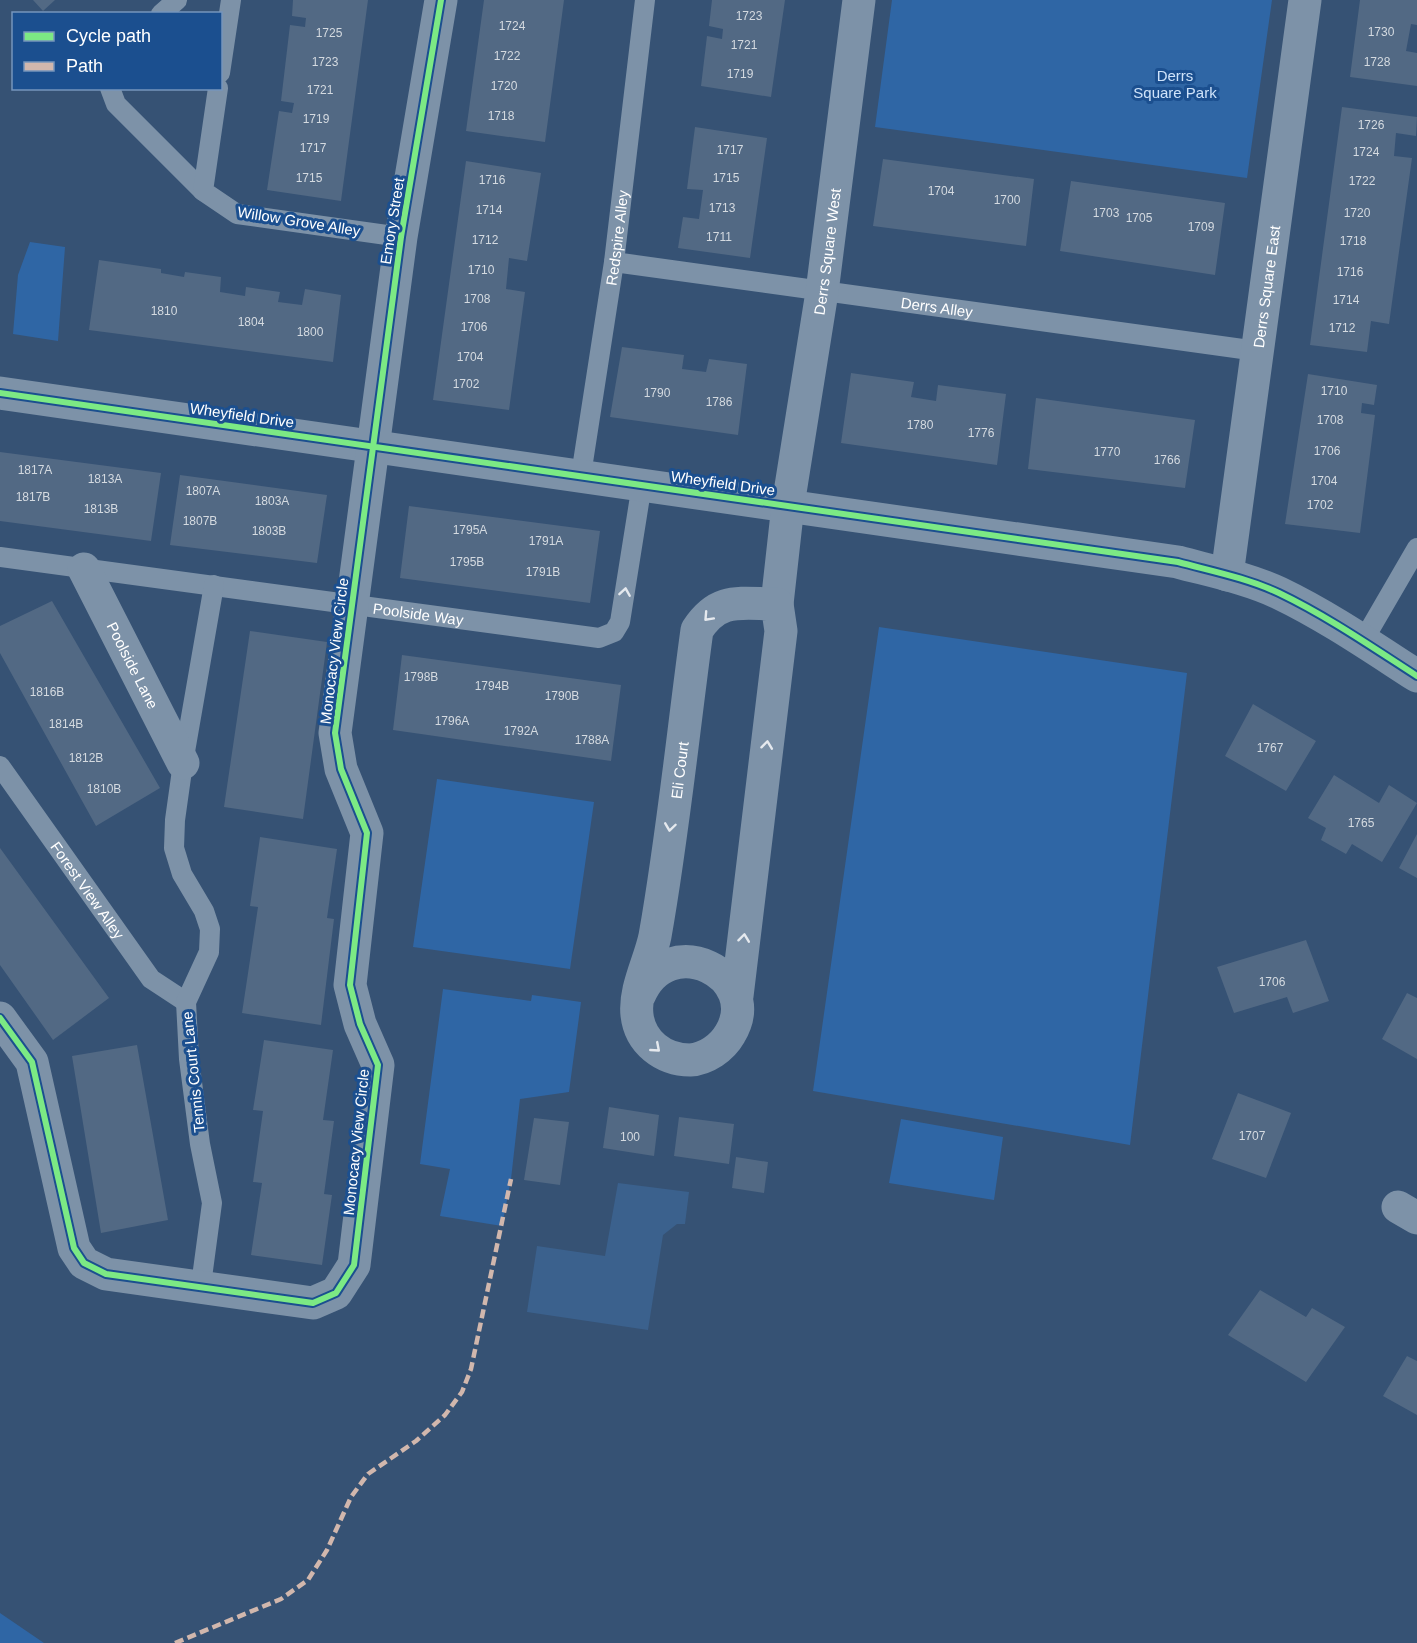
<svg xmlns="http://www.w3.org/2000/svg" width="1417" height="1643" viewBox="0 0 1417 1643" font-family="Helvetica,sans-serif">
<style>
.green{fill:#2f66a5}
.water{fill:#3b618d}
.building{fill:#526984}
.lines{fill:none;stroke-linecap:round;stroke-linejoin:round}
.service{stroke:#7d92a8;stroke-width:20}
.minor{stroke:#7d92a8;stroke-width:33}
.quiet{stroke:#d1b7ad;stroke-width:4.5;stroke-dasharray:9 4.5;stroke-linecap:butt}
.cycleway-casing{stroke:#1b4f8f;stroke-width:10}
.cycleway{stroke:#7ce984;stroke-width:6}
.oneway{stroke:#e5e9ee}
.labels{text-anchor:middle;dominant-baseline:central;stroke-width:6;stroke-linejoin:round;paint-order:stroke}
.number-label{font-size:12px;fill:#d4dae0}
.park-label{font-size:15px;fill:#cfe3fa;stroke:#1b4f8f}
.street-label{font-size:15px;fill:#fff;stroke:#1b4f8f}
</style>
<rect width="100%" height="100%" fill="#365274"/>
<path class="green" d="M892 0H1272L1247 178 875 127Z
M30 242 65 247 58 341 13 334 18 275Z
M879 627 1187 673 1130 1145 813 1091Z
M437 779 594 802 570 969 413 947Z
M443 989 531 1001 532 995 581 1002 569 1092 520 1099 511 1179 502 1226 440 1216 450 1169 420 1164Z
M901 1119 1003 1137 994 1200 889 1183Z
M0 1613 44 1643H0Z"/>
<path class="water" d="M618 1183 689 1192 685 1224H677L663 1235 648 1330 527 1312 537 1246 605 1256Z"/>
<path class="building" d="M33 0H55L43 11Z
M293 0H368L341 201 267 190 279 111 292 113 294 103 281 101 290 25 305 27 306 18 292 16Z
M484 0H564L545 142 466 131Z
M712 0H785L771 97 701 86 707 36 722 39 723 29 709 26Z
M1360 0H1417V25L1411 24 1406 51 1417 53V86L1350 77Z
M1342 107 1417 117 1416 136 1396 133 1394 156 1412 158 1389 324 1371 321 1367 352 1310 345Z
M695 127 767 138 750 258 678 248 683 217 699 219 703 190 687 189Z
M883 159 1034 179 1026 246 873 226Z
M466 161 541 173 527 261 509 258 506 289 525 292 509 410 433 400Z
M1071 181 1225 203 1215 275 1060 251Z
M99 260 161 269V273L184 277 185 272 221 277 220 292 245 296 246 287 280 292 278 302 302 305 305 289 341 295 333 362 89 330Z
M622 347 684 355 682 369 706 372 709 359 747 364 738 435 610 417Z
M851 373 914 382 911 397 936 401 938 385 1006 394 997 465 841 443Z
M1308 374 1377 385 1374 405 1362 403 1361 413 1375 415 1360 533 1285 524Z
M1036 398 1195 420 1185 488 1028 469Z
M0 452 161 473 151 541 0 521Z
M180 475 327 495 317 563 170 545Z
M409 506 600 531 590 603 400 578Z
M52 601 160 788 96 826 0 653V626Z
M250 631 327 642 303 819 224 807Z
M402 655 621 685 611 761 393 730Z
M1253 704 1316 741 1286 791 1225 756Z
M1334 775 1379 803 1389 785 1417 803 1382 862 1352 844 1346 854 1321 840 1326 828 1308 818Z
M1417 834V878L1399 868Z
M260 837 337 849 327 918 334 919 321 1025 242 1013 258 907 250 906Z
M0 848 109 998 53 1040 0 965Z
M1306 940 1329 1001 1293 1013 1287 997 1234 1013 1217 967Z
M1407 993 1417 998V1059L1382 1039Z
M264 1040 333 1050 323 1120 334 1121 324 1194 332 1195 322 1265 251 1255 262 1183 253 1182 263 1111 253 1110Z
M137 1045 168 1220 101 1233 72 1056Z
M1238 1093 1291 1113 1266 1178 1212 1159Z
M609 1107 659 1115 654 1156 603 1148Z
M679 1117 734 1124 729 1164 674 1156Z
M534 1118 569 1122 560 1185 524 1180Z
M736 1157 768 1162 764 1193 732 1188Z
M1260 1290 1306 1317 1312 1308 1345 1327 1306 1382 1228 1335Z
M1407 1356 1417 1361V1415L1383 1396Z"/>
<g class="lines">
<g class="service">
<path d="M161 14 177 0"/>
<path d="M220 73 231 0"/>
<path d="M110 88 116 104 203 191"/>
<path d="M218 88 203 191 237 214 401 237"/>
<path id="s1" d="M614 262 1257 351"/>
<path id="s2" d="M581 475 614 262 645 0"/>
<path id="s3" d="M0 557 599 638 614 632 620 622 642 484"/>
<path d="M1363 641 1417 548"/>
<path id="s4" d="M0 766 151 979 186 1002"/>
<path d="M201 1285 212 1203 200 1144 189 1059 186 1002 209 952 210 929 204 911 182 874 174 848 175 820 183 763 214 585"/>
</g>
<g class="minor">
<path d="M0 393 1178 562C1211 571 1247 578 1279 593 1327 616 1372 647 1417 676"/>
<path id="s5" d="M84 569 183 763"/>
<path id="s6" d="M1227 575 1305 0"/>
<path id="s7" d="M777 604 788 505 822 292 859 0"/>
<path id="s8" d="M639 996C668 926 765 976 730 1034 722 1048 706 1059 690 1060 663 1060 640 1042 637 1015 634 989 650 961 655 936 673 835 683 732 697 630 719 596 741 604 777 604L781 631 737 996"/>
<path d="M0 1018 32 1062 74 1248 84 1263 106 1274 313 1303 336 1293 354 1265 378 1065 360 1024 350 985 367 833 341 769 335 733 401 237 441 0"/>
<path d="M1398 1207 1417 1218"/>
</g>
<path class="quiet" d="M175 1643 281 1599 308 1580 327 1550 351 1497 368 1474 416 1441 445 1415 462 1392 471 1369 511 1179"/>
<defs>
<path id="cycleway" d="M0 393 1178 562C1211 571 1247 578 1279 593 1327 616 1372 647 1417 676
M0 1018 32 1062 74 1248 84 1263 106 1274 313 1303 336 1293 354 1265 378 1065 360 1024 350 985 367 833 341 769 335 733 401 237 441 0"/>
</defs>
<use href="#cycleway" class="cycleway-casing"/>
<use href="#cycleway" class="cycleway"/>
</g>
<defs><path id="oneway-chevron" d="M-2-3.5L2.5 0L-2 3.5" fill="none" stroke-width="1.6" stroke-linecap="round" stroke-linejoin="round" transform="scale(1.5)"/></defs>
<g class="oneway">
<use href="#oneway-chevron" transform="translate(625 592) rotate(-81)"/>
<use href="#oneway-chevron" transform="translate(708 617) rotate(133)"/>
<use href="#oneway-chevron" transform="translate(767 745) rotate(-83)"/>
<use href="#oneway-chevron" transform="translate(670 827) rotate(98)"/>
<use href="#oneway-chevron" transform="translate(744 938) rotate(-83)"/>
<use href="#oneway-chevron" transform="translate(656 1048) rotate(41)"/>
</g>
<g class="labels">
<g class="number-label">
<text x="749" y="16">1723</text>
<text x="512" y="26">1724</text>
<text x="1381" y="32">1730</text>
<text x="329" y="33">1725</text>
<text x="744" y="45">1721</text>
<text x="507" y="56">1722</text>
<text x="325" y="62">1723</text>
<text x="1377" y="62">1728</text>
<text x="740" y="74">1719</text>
<text x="504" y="86">1720</text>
<text x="320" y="90">1721</text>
<text x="501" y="116">1718</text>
<text x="316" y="119">1719</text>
<text x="1371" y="125">1726</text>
<text x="313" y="148">1717</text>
<text x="730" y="150">1717</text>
<text x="1366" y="152">1724</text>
<text x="309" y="178">1715</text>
<text x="726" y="178">1715</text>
<text x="492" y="180">1716</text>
<text x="1362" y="181">1722</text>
<text x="941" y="191">1704</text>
<text x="1007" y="200">1700</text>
<text x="722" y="208">1713</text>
<text x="489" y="210">1714</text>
<text x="1106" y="213">1703</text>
<text x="1357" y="213">1720</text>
<text x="1139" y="218">1705</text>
<text x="1201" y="227">1709</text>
<text x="719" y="237">1711</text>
<text x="485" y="240">1712</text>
<text x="1353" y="241">1718</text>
<text x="481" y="270">1710</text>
<text x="1350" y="272">1716</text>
<text x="477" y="299">1708</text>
<text x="1346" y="300">1714</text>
<text x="164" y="311">1810</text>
<text x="251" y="322">1804</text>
<text x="474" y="327">1706</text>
<text x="1342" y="328">1712</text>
<text x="310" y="332">1800</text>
<text x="470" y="357">1704</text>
<text x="466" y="384">1702</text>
<text x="1334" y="391">1710</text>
<text x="657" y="393">1790</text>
<text x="719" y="402">1786</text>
<text x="1330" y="420">1708</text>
<text x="920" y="425">1780</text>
<text x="981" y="433">1776</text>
<text x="1327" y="451">1706</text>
<text x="1107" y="452">1770</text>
<text x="1167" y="460">1766</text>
<text x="35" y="470">1817A</text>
<text x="105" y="479">1813A</text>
<text x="1324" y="481">1704</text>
<text x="203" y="491">1807A</text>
<text x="33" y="497">1817B</text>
<text x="272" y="501">1803A</text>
<text x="1320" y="505">1702</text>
<text x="101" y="509">1813B</text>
<text x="200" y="521">1807B</text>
<text x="470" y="530">1795A</text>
<text x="269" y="531">1803B</text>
<text x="546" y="541">1791A</text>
<text x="467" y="562">1795B</text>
<text x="543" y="572">1791B</text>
<text x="421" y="677">1798B</text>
<text x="492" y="686">1794B</text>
<text x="47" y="692">1816B</text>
<text x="562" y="696">1790B</text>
<text x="452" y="721">1796A</text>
<text x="66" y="724">1814B</text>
<text x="521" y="731">1792A</text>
<text x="592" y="740">1788A</text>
<text x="1270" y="748">1767</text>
<text x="86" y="758">1812B</text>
<text x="104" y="789">1810B</text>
<text x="1361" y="823">1765</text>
<text x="1272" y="982">1706</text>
<text x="1252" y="1136">1707</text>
<text x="630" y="1137">100</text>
</g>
<g class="park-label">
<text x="1175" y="75">Derrs<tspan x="1175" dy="17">Square Park</tspan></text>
</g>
<g class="street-label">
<text transform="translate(299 221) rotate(9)">Willow Grove Alley</text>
<text transform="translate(392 221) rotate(-81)">Emory Street</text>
<text stroke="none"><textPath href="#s2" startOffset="240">Redspire Alley</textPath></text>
<text stroke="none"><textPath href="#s7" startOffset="356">Derrs Square West</textPath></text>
<text stroke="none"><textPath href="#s6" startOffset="291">Derrs Square East</textPath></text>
<text stroke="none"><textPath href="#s1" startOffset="326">Derrs Alley</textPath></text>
<text transform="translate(242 415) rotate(8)">Wheyfield Drive</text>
<text transform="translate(723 483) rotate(8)">Wheyfield Drive</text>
<text stroke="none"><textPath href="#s3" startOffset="422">Poolside Way</textPath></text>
<text transform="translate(334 651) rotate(-83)">Monocacy View Circle</text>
<text stroke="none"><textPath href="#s5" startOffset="108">Poolside Lane</textPath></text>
<text stroke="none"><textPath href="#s8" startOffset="540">Eli Court</textPath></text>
<text stroke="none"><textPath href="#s4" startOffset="152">Forest View Alley</textPath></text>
<text transform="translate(193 1072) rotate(-96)">Tennis Court Lane</text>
<text transform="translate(356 1142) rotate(-84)">Monocacy View Circle</text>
</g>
</g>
<rect x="12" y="12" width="210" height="78" fill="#1b4f8f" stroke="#7695bc" stroke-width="1.5"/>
<rect x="24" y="32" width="30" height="9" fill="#7ce984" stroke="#7695bc" stroke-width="1.5"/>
<text x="66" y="42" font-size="18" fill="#ffffff">Cycle path</text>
<rect x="24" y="62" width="30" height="9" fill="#d1b7ad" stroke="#7695bc" stroke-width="1.5"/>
<text x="66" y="72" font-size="18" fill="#ffffff">Path</text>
</svg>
